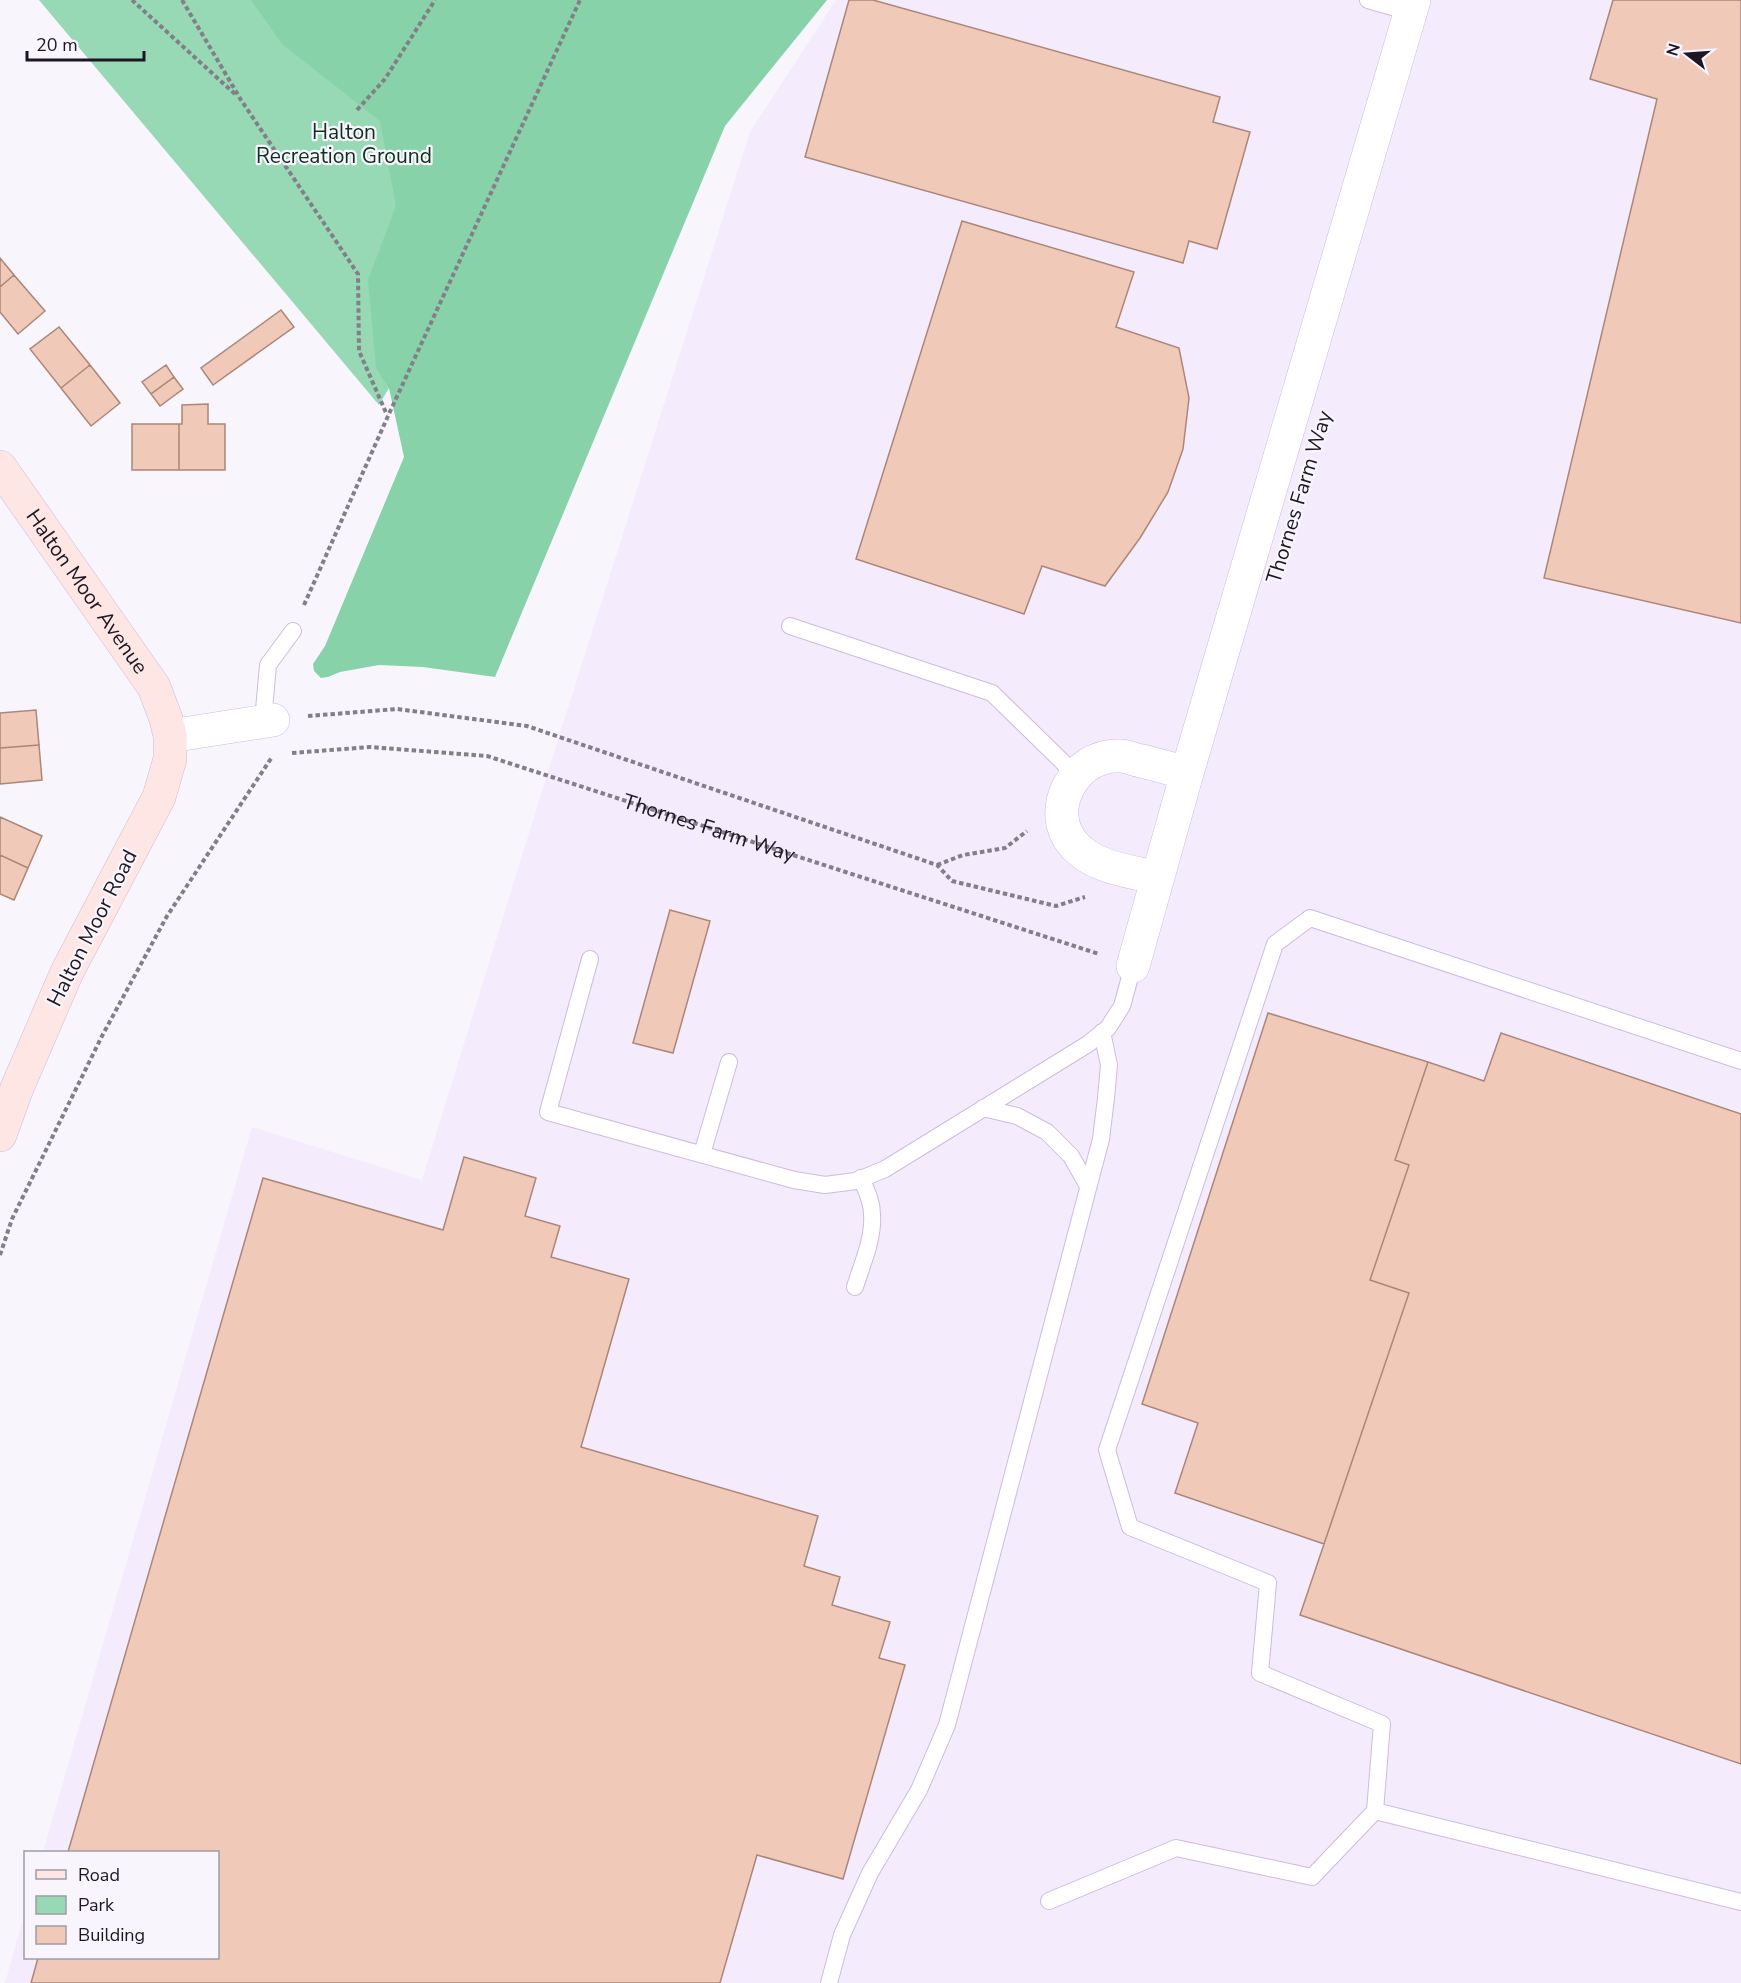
<svg xmlns="http://www.w3.org/2000/svg" width="1741" height="1983" viewBox="0 0 1741 1983" font-family="'Nunito Sans',sans-serif">
<style>
.built{fill:#f4ebfc}
.green{fill:#96d9b4}
.forest{fill:#88d2aa}
.building{fill:#f0c9b9;stroke:#ab8779;stroke-width:1.5}
.lines{fill:none;stroke-linecap:round;stroke-linejoin:round}
.lane-casing{stroke:#cdbcdd;stroke-width:18}
.street-casing{stroke:#cdbcdd;stroke-width:34}
.secondary-casing{stroke:#cdbcdd;stroke-width:34}
.path{stroke:#837f88;stroke-width:4;stroke-dasharray:4.5 3;stroke-linecap:butt}
.lane{stroke:#fff;stroke-width:16}
.street{stroke:#fff;stroke-width:33}
.secondary{stroke:#fee6e4;stroke-width:33}
.labels{text-anchor:middle;dominant-baseline:central;stroke-width:4.5;stroke-linejoin:round;paint-order:stroke}
.park-label{font-size:21px;fill:#0f3020;stroke:#f8f5fc}
.street-label{font-size:21px;fill:#1d1723;stroke:#f8f5fc}
</style>
<rect width="100%" height="100%" fill="#f8f5fc"/>
<path class="built" d="M836 0H1741V1983H5L25 1913 26 1958H218V1852H43L252 1127 422 1180 550 765 750 132Z"/>
<path class="green" d="M39 0H568L389 388 379 405Z"/>
<path class="forest" d="M251 0H827L725 126 495 677 423 667 379 665 340 672 328 677 321 678 314 671 313 664 325 646 404 457 389 388 376 368 368 280 396 206 380 121 282 44Z"/>
<path class="building" d="M849 0H873L1220 97 1213 122 1250 132 1217 249 1189 241 1183 263 805 157Z
M1613 0H1741V623L1544 578 1657 99 1590 79Z
M962 221 1134 272 1116 327 1179 348 1189 398 1183 449 1168 492 1140 538 1105 586 1042 566 1024 614 856 559Z
M0 258 14 275 0 287Z
M14 275 45 311 18 334 0 312V287Z
M281 310 294 327 213 385 201 368Z
M59 327 90 365 61 388 30 349Z
M90 365 120 403 91 426 61 388Z
M166 365 174 377 151 394 142 382Z
M174 377 183 389 160 406 151 394Z
M208 404V424H225V470H179V424H182V405Z
M132 424H179V470H132Z
M36 710 39 745 0 748V713Z
M39 745 42 780 0 784V748Z
M0 817 42 836 28 868 0 855Z
M0 855 28 868 14 900 0 894Z
M670 910 710 921 673 1053 633 1043Z
M1268 1013 1428 1062 1395 1160 1409 1165 1370 1280 1409 1293 1324 1544 1175 1493 1198 1423 1142 1404Z
M1501 1033 1741 1114V1764L1300 1615 1409 1293 1370 1280 1409 1165 1395 1160 1428 1062 1484 1081Z
M464 1157 536 1178 525 1216 560 1226 551 1257 629 1279 581 1447 818 1516 804 1566 840 1577 832 1605 890 1622 879 1658 905 1665 843 1879 757 1855 720 1983H31L38 1958H218V1852H68L263 1178 443 1230Z"/>
<g class="lines">
<defs>
<path id="lane" d="M1368 0 1410 12
M790 626 992 693 1076 775
M263 721 268 665 293 631
M590 959 548 1112 794 1180 825 1185 856 1181 885 1169 1088 1044 1108 1028 1122 1006 1133 966
M1741 1061 1310 918 1275 944 1107 1450 1130 1527 1268 1583 1260 1673 1382 1724 1375 1811 1741 1902
M983 1108 1017 1116 1047 1132 1071 1156 1088 1186
M702 1154 729 1062
M855 1287C862 1264 874 1238 872 1214 872 1201 866 1190 861 1178
M1049 1901 1176 1848 1312 1877 1375 1811
M829 1983 842 1935 870 1873 919 1790 947 1725 1101 1139 1106 1098 1109 1065 1102 1032"/>
<path id="street" d="M170 736 273 720
M1157 878C1130 871 1096 868 1076 847 1042 813 1074 753 1120 756 1127 756 1135 760 1142 761 1157 765 1172 769 1187 773
M1133 966 1187 773 1414 0"/>
<g id="secondary">
<path id="s2" d="M0 467 154 687 166 719 170 736V759L159 797 67 972 17 1088 0 1135"/>
</g>
</defs>
<use href="#lane" class="lane-casing"/>
<use href="#street" class="street-casing"/>
<use href="#secondary" class="secondary-casing"/>
<g class="path">
<path d="M132 0 236 95"/>
<path d="M182 0 241 100 358 274 359 351 387 415"/>
<path d="M357 110 385 79 435 0"/>
<path d="M304 605 388 416 580 0"/>
<path d="M308 716 397 709 527 726 937 865 952 881 1056 906 1085 897"/>
<path id="s1" d="M292 753 370 747 487 756 1099 954"/>
<path d="M937 865 963 855 1005 848 1027 831"/>
<path d="M0 1255 12 1219 102 1036 167 916 272 757"/>
</g>
<use href="#lane" class="lane"/>
<use href="#street" class="street"/>
<use href="#secondary" class="secondary"/>
</g>
<g class="labels">
<g class="park-label">
<text x="344" y="132">Halton<tspan x="344" dy="24">Recreation Ground</tspan></text>
</g>
<g class="street-label">
<text transform="translate(1299 497) rotate(-73)">Thornes Farm Way</text>
<text stroke="none"><textPath href="#s2" startOffset="152">Halton Moor Avenue</textPath></text>
<text stroke="none"><textPath href="#s1" startOffset="429">Thornes Farm Way</textPath></text>
<text transform="translate(92 928) rotate(-63)">Halton Moor Road</text>
</g>
</g>
<rect x="24" y="1851" width="195" height="108" fill="#f8f5fc" stroke="#a09ca5" stroke-width="1.5"/>
<rect x="36" y="1870" width="30" height="9" fill="#fee6e4" stroke="#a09ca5" stroke-width="1.5"/>
<text x="78" y="1881" font-size="18" fill="#1d1723">Road</text>
<rect x="36" y="1896" width="30" height="18" fill="#96d9b4" stroke="#a09ca5" stroke-width="1.5"/>
<text x="78" y="1911" font-size="18" fill="#1d1723">Park</text>
<rect x="36" y="1926" width="30" height="18" fill="#f0c9b9" stroke="#a09ca5" stroke-width="1.5"/>
<text x="78" y="1941" font-size="18" fill="#1d1723">Building</text>
<g transform="translate(1687 54) rotate(287)" stroke="#f8f5fc" stroke-width="4.5" paint-order="stroke">
<path d="M0-4.5L10 22L0 15L-10 22Z" fill="#1d1723"/>
<text y="-9" font-size="16" font-weight="bold" text-anchor="middle" fill="#1d1723">N</text>
</g>
<path d="M27 51v9h117v-9" fill="none" stroke="#1d1723" stroke-width="3"/>
<text x="36" y="51" font-size="18" fill="#1d1723" stroke="#f8f5fc" stroke-width="4.5" paint-order="stroke">20 m</text>
</svg>
